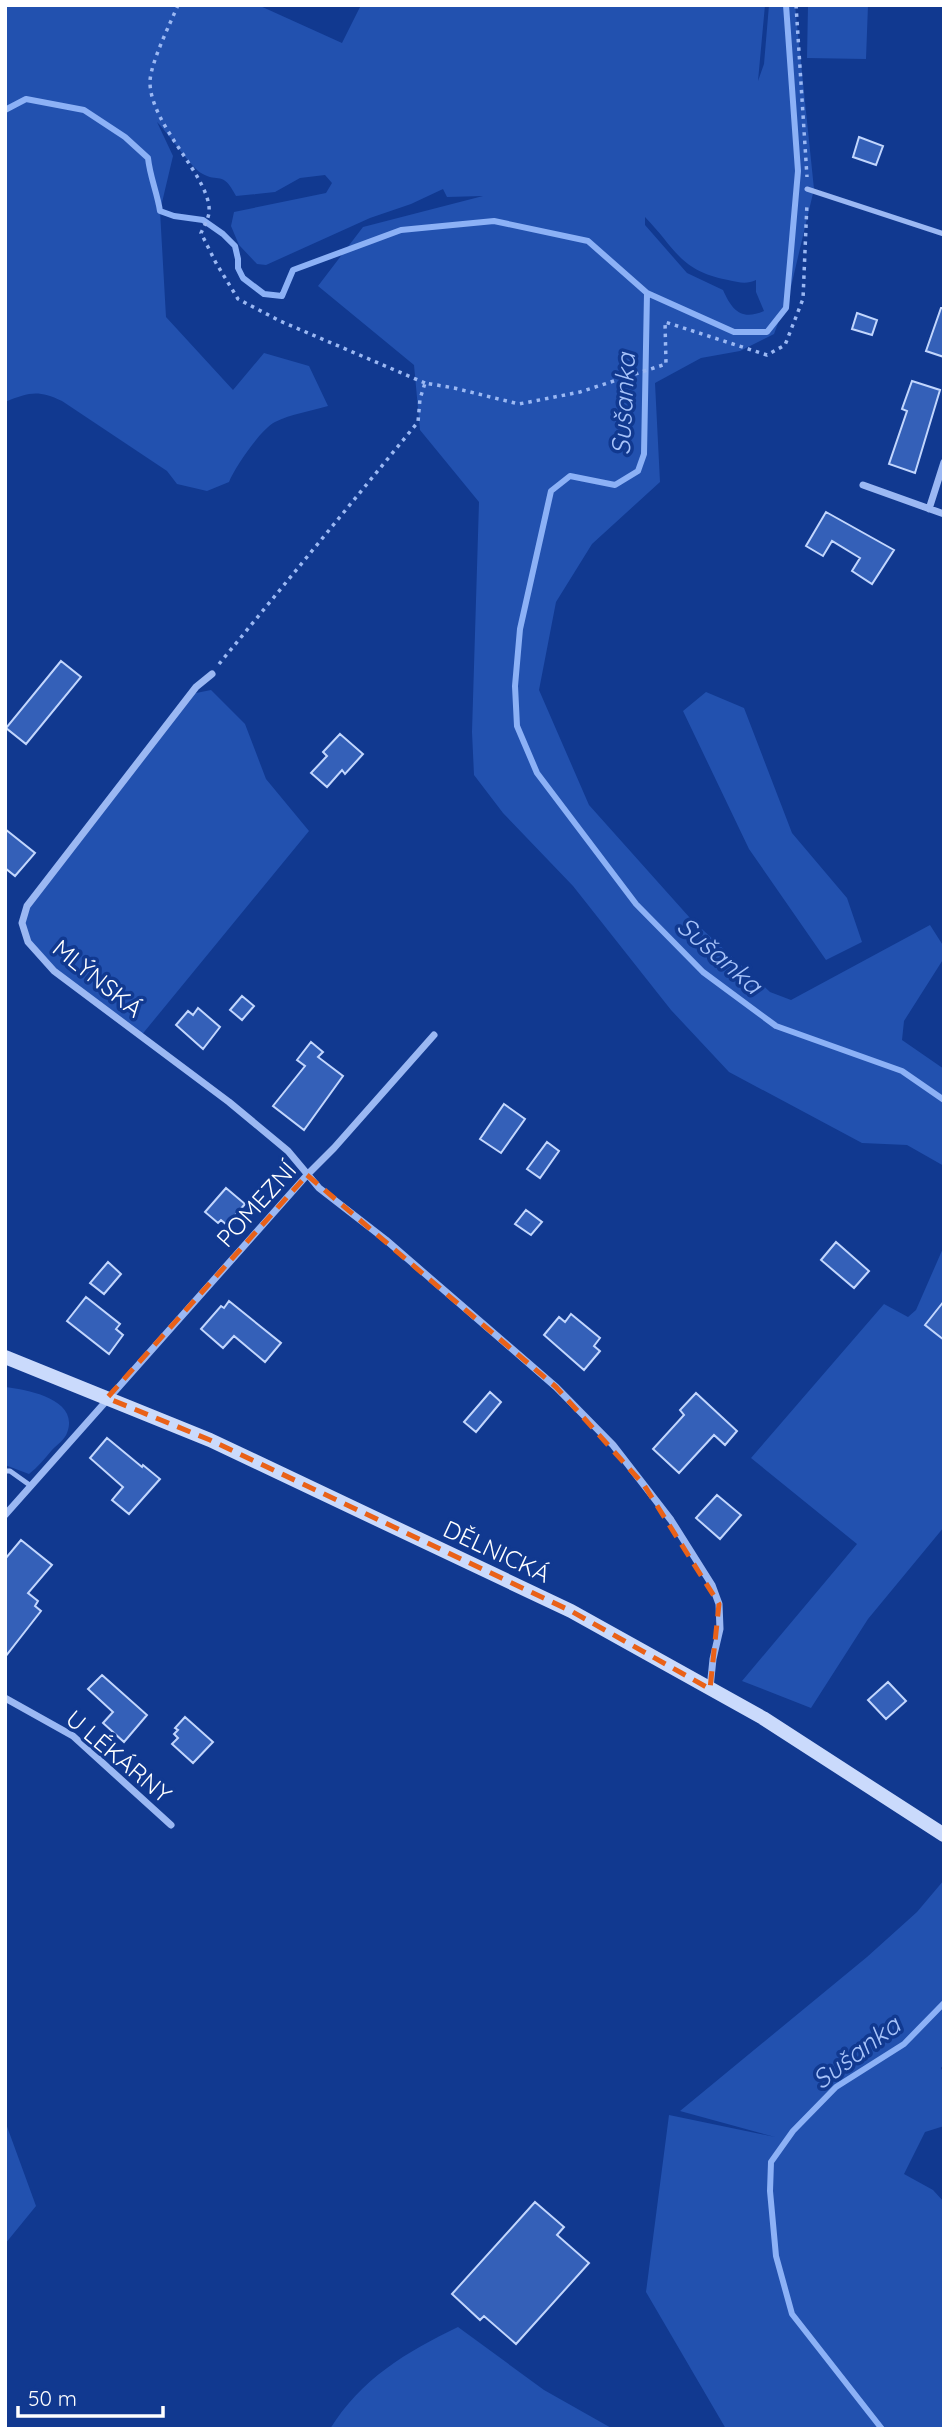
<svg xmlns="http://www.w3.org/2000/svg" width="949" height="2434" viewBox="0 0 949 2434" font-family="Quicksand,sans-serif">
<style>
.green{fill:#2251af;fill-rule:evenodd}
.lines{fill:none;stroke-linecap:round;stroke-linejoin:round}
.stream{stroke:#8cb1f6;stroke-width:6}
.building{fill:#3460b8;stroke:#c2d6fd;stroke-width:2}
.path{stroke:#9bb8f3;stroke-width:3.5;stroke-dasharray:3.5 5;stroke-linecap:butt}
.lane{stroke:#9bb8f3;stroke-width:5}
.street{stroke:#9bb8f3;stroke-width:7}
.secondary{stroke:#cadafc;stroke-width:14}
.marked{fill:none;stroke:#e96118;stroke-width:5;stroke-dasharray:14 9;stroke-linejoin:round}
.labels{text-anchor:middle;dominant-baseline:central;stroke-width:7;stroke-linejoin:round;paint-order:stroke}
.street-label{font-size:24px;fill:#fff;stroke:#113990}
.water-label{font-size:26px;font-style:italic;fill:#a7c3fa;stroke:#113990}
</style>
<rect width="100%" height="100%" fill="#113990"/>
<path class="green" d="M5 5H258L342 43 361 5H765L758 81 764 64 769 5H795L814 189 790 291 774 334 740 351 701 358 655 383 660 482 592 544 556 602 539 690 589 805 690 918 770 992 791 1000 930 925 944 947V958L904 1021 902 1040 944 1069V1166L907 1145 862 1143 729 1072 671 1010 573 886 503 813 474 775 472 732 479 502 420 430 414 365 318 286 363 227 483 196 447 197 443 189 411 204 370 218 266 265 257 264 239 245 231 226 234 212 326 193 332 183 325 175 300 178 275 192 236 196C222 169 219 184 201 173 190 166 168 133 157 122L173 156 160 211 166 317 233 390 264 353 309 366 328 406C311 411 291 414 275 422 261 429 235 467 229 482L207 491 177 484 167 471 62 401C38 390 30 392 5 402ZM645 217C676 249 680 271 728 280 738 282 746 285 756 280V292L764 311C741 321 732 310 723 290L687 273 645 225Z
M808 5H868L866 59 807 58Z
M211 690 245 724 266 779 309 831 140 1037 37 954 22 923 27 906 191 694Z
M706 692 744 708 792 833 847 898 862 942 826 960 749 849 683 711Z
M944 1246V1527L868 1619 811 1708 742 1681 857 1544 751 1458 884 1304 908 1317 916 1310Z
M5 1387C28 1390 80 1399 67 1433 65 1439 57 1445 52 1450 45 1458 38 1467 29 1474L5 1465Z
M944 1880V2064L941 2068 944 2074V2126L925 2132 904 2174 933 2190 944 2202V2429H726L646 2292 669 2115 775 2137 680 2111 867 1957 917 1912Z
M5 2121 36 2206 5 2244Z
M458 2327 544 2390 613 2429H330C361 2379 406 2352 458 2327Z"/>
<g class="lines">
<path class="stream" d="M5 110 26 99 84 110 125 137 148 158C150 177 157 192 160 211L174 216 203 220 223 234 235 246 238 259V268L243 278 264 294 282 296 293 270 401 230 494 221 588 241 647 293 644 454 638 471 615 485 570 476 551 491 520 629 515 686 517 726 537 773 636 904 703 972 776 1026 902 1071 944 1100
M647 293 734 332H767L786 308 798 171 786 5
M882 2429 792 2314 776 2256 770 2191 771 2162 793 2131 836 2087 904 2044 944 2003"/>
</g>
<path class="building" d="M859 137 883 146 876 165 853 157Z
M941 308H944V357L926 351Z
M857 313 877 320 872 335 852 329Z
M912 381 940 390 915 473 889 464 907 411 902 409Z
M826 512 894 550 872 584 852 571 860 558 832 541 823 556 806 546Z
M61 661 81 677 26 744 6 728Z
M340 734 363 754 345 774 342 770 327 787 311 773 327 756 323 752Z
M5 829 35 853 15 876 5 868Z
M242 996 254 1006 242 1020 230 1010Z
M198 1008 220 1027 203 1049 176 1025 188 1011 193 1015Z
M311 1042 323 1052 318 1057 343 1076 304 1130 273 1106 305 1066 297 1060Z
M504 1104 525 1119 501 1153 480 1139Z
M547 1142 559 1151 540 1178 527 1169Z
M226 1188 245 1204 227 1225 221 1220 218 1223 205 1212Z
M526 1210 542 1222 531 1235 515 1224Z
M836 1242 869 1271 854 1288 821 1260Z
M108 1262 121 1274 104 1294 90 1283Z
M86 1297 120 1324 116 1329 123 1335 109 1354 67 1321Z
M229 1301 281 1343 265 1362 234 1336 223 1348 201 1329 221 1306 224 1308Z
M944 1301V1340L925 1325Z
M571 1314 600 1338 594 1346 600 1351 584 1370 544 1335 559 1317 565 1322Z
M490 1392 501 1402 476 1432 464 1422Z
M696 1393 737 1431 725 1445 714 1435 679 1473 653 1449 684 1415 680 1410Z
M107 1438 142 1467 143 1465 160 1479 129 1514 112 1500 123 1487 90 1458Z
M717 1495 741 1515 720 1539 696 1518Z
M21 1540 52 1565 28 1593 38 1601 35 1606 41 1611 5 1657V1559Z
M102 1675 147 1715 124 1742 103 1723 113 1712 88 1689Z
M888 1682 906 1701 886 1719 868 1700Z
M185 1717 213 1742 193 1763 172 1744 178 1738 174 1734 178 1730 175 1728Z
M535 2202 564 2227 557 2235 589 2263 516 2344 484 2316 480 2320 452 2294Z"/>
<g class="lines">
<path class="path" d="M178 5C170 24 151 62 150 81 149 125 213 179 209 213 208 219 204 227 201 233L216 263 238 299 280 321 425 383
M796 5 807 177
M219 664 418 422 420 399 425 383 454 388 519 404 580 392 666 364 665 322 767 355 785 345 803 299 807 203"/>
<path class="lane" d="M807 189 944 234
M5 1471H10L31 1486"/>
<path class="street" d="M863 485 944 514
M929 509 944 462
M212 674 196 687 27 906 22 923 28 942 54 971 229 1102 288 1151 319 1188 386 1240 556 1387 613 1445 671 1520 712 1585 719 1604 720 1629 713 1659 710 1688
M5 1515 307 1175 334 1148 434 1035
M5 1698 73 1736 171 1825"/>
<path class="secondary" d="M5 1357 210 1440 571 1611 763 1718 944 1835"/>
</g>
<path class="marked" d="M307 1175 556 1387 644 1485 719 1604 710 1689 571 1611 210 1440 107 1398Z"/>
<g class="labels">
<g class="street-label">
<text transform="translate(98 978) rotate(39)">MLÝNSKÁ</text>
<text transform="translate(256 1204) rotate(-48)">POMEZNÍ</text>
<text transform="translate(497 1551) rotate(25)">DĚLNICKÁ</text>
<text transform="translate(119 1756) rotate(40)">U LÉKÁRNY</text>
</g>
<g class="water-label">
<text transform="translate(623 404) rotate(-87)">Sušanka</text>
<text transform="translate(720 955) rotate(41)">Sušanka</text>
<text transform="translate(856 2052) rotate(-37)">Sušanka</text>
</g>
</g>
<rect width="949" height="2434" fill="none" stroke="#ffffff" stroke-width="14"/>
<path d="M18 2406v10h145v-10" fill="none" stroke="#ffffff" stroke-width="3.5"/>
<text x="28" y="2406" font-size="21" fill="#ffffff" stroke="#113990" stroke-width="5" paint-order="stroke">50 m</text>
</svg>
